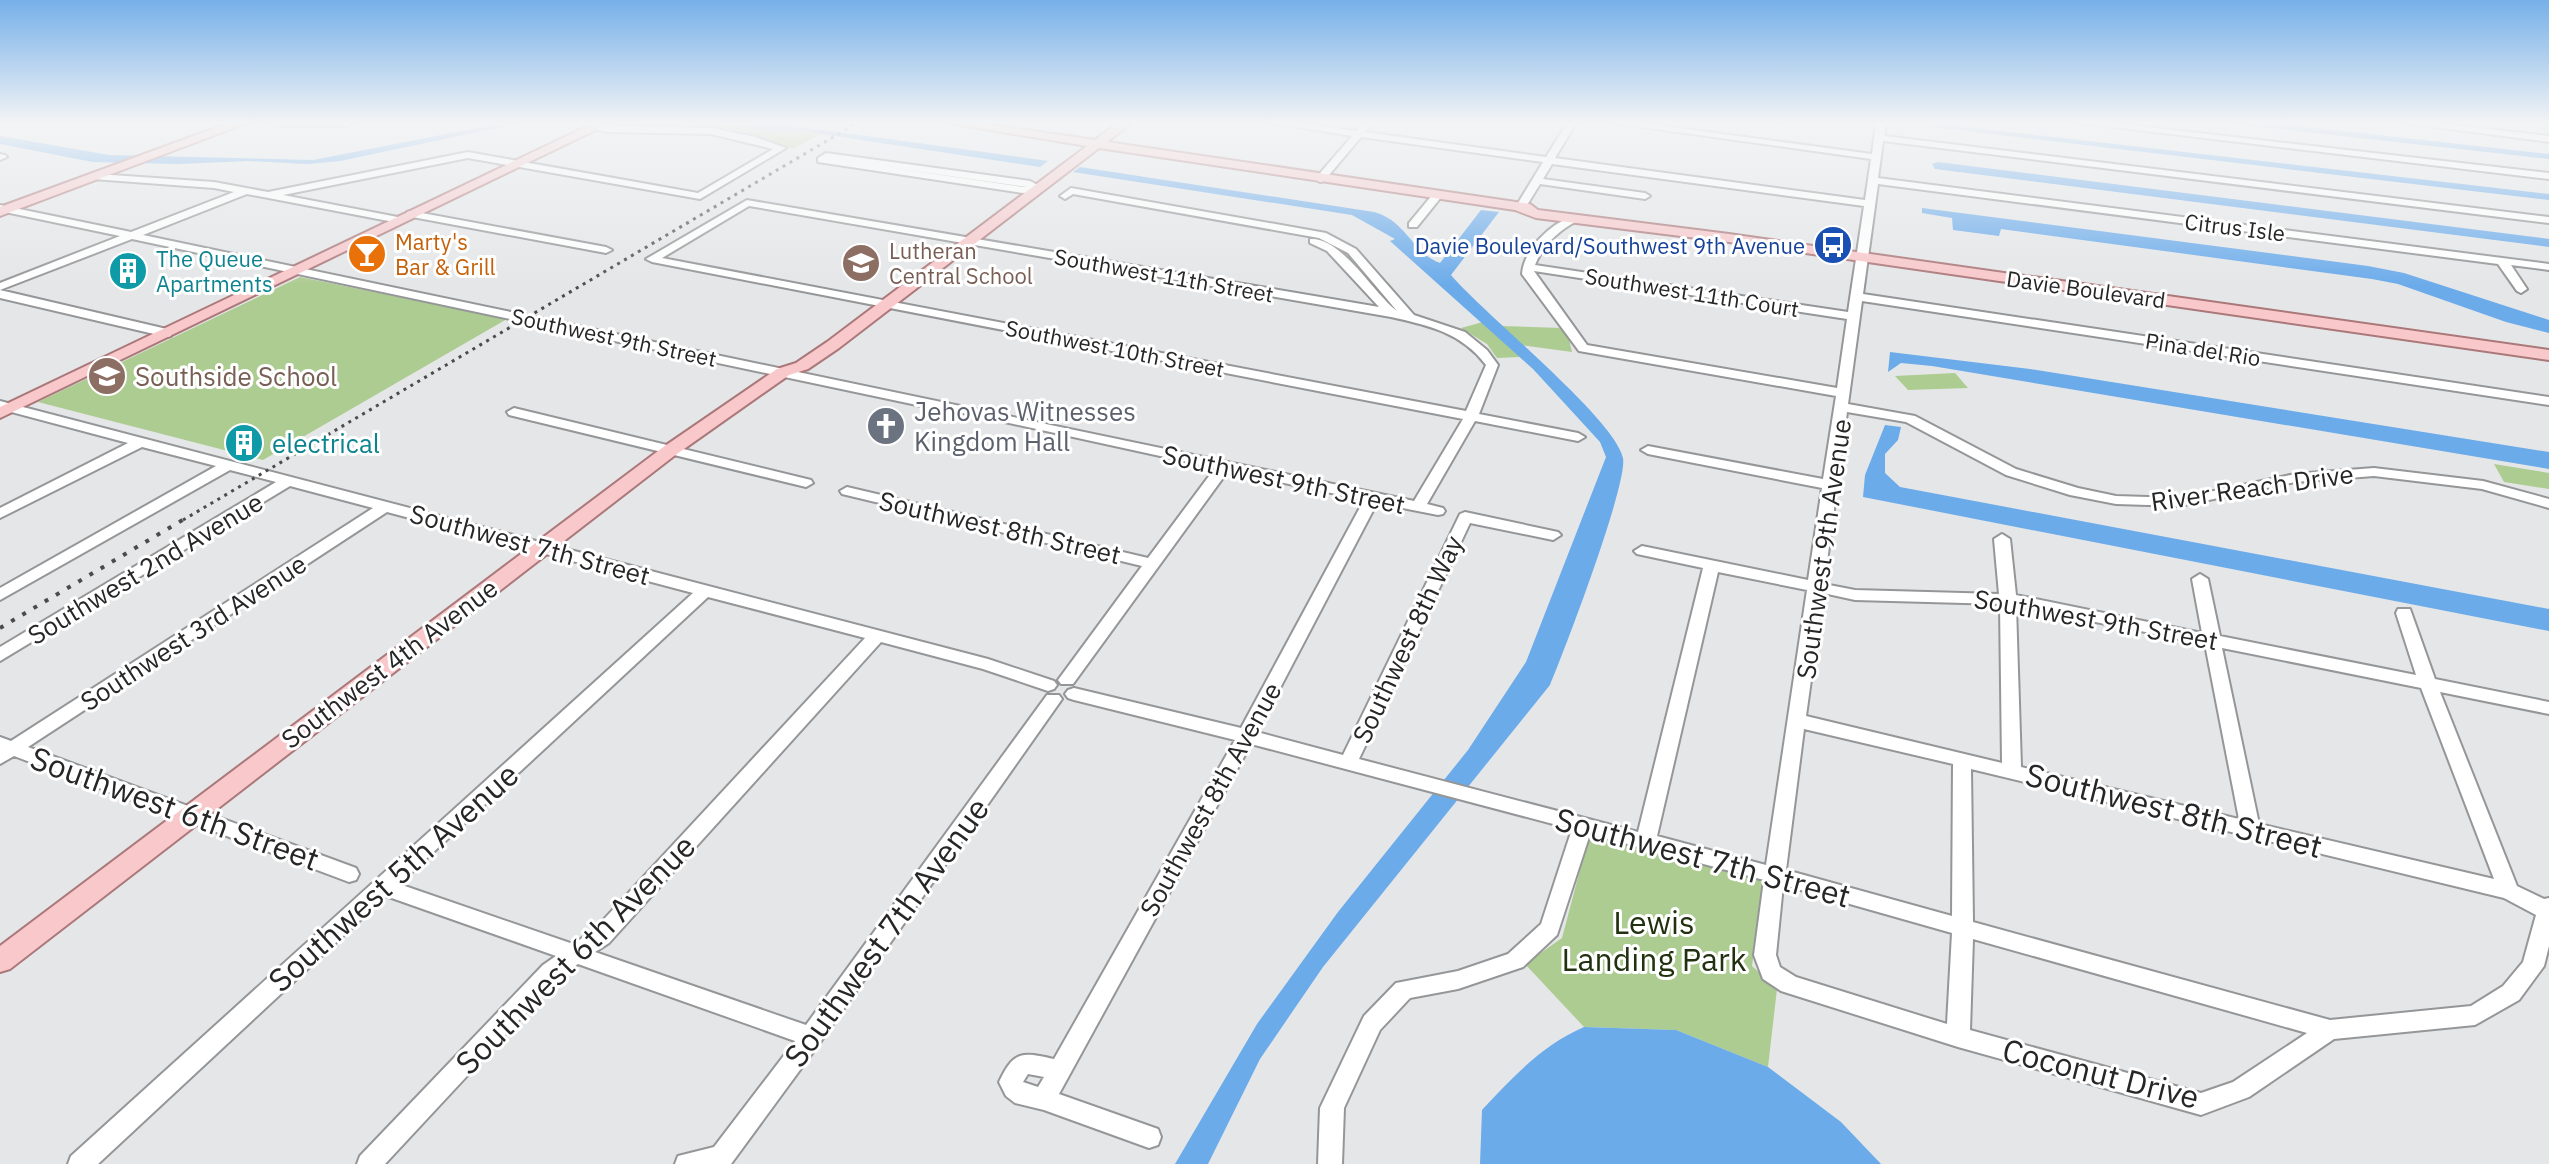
<svg xmlns="http://www.w3.org/2000/svg" width="2549" height="1164" viewBox="0 0 2549 1164" font-family="'IBM Plex Sans',sans-serif">
<style>
.green{fill:#adcc91}
.water{fill:#6babea}
.lines{fill:none;stroke-linecap:round;stroke-linejoin:round}
.minor-casing{stroke:#959698;stroke-width:4}
.major-casing{stroke:#ab787a;stroke-width:4}
.minor{fill:#fff;fill-rule:evenodd}
.major{fill:#f8c8ca;fill-rule:evenodd}
.rail-far1{stroke:#4b4b4c;stroke-width:3;stroke-dasharray:3 5;stroke-linecap:butt}
.rail{stroke:#4b4b4c;stroke-width:4;stroke-dasharray:4 9;stroke-linecap:butt}
.labels{text-anchor:middle;dominant-baseline:central;stroke-width:6;stroke-linejoin:round;paint-order:stroke}
.far-street-label{font-size:22px;fill:#262627;stroke:#fff}
.far-food-label{font-size:22px;fill:#c56008;stroke:#fff;text-anchor:start}
.far-transit-label{font-size:22px;fill:#164399;stroke:#fff;text-anchor:end}
.far-education-label{font-size:22px;fill:#785e54;stroke:#fff;text-anchor:start}
.far-culture-label{font-size:22px;fill:#0d838f;stroke:#fff;text-anchor:start}
.education-label{font-size:26px;fill:#785e54;stroke:#fff;text-anchor:start}
.worship-label{font-size:26px;fill:#5b616d;stroke:#fff;text-anchor:start}
.culture-label{font-size:26px;fill:#0d838f;stroke:#fff;text-anchor:start}
.street-label{font-size:26px;fill:#262627;stroke:#fff}
.near-street-label{font-size:32px;fill:#262627;stroke:#fff}
.near-park-label{font-size:32px;fill:#213110;stroke:#fff}
</style>
<rect width="100%" height="100%" fill="#e5e6e8"/>
<path class="green" d="M627 123H729L820 134 793 149 744 132 706 125 621 126Z
M300 277 507 319 263 460 38 402Z
M1483 322 1520 357 1497 358 1487 344 1461 328Z
M1502 326 1562 328 1569 339 1572 352 1521 345Z
M1955 373 1968 388 1908 390 1895 376Z
M2494 464 2549 473V489L2504 482Z
M1590 832 1764 878 1752 966 1777 989 1768 1067 1676 1030 1584 1027 1525 964 1562 938Z"/>
<path class="water" d="M503 123H521L340 161 308 164 248 161 178 164 93 162 0 144V136L109 155 313 160Z
M729 123 802 127 1048 161 1040 167 802 131H775Z
M1931 123 2549 194V200L1932 127Z
M2224 123H2271L2549 154V159Z
M1938 162 2549 239V247L1935 169 1932 164Z
M1080 167 1374 212C1407 221 1412 253 1440 263L1481 210 1499 212 1451 275C1484 314 1615 419 1623 458 1628 484 1564 652 1550 685L1323 967 1260 1059 1208 1164H1175L1257 1024 1338 912 1468 750 1526 662 1606 457 1600 442 1533 369 1390 241 1395 239 1352 215 1073 172Z
M1922 208 2368 266 2404 273 2549 320V333L2506 322 2398 284 2372 279 2001 229 1999 236 1953 230 1952 218 1922 213Z
M1890 352 2030 369 2549 452V469L1932 366 1901 363 1888 372Z
M1885 425 1901 427 1898 440 1885 454V473L1900 487 2549 609V631L1863 497 1865 475Z
M1584 1027 1676 1030 1768 1067 1841 1122 1881 1164H1480L1482 1110C1512 1078 1542 1045 1584 1027Z"/>
<g class="lines">
<defs>
<path id="minor" d="M271 123H352L348 126H275Z
M1273 123H1300L1356 131 1363 123H1372L1365 132 1546 157 1567 123H1576L1555 158 1865 200 1871 159 1613 123H1641L1872 154 1876 123H1886L1884 136 2549 217V223L1883 141 1878 178 2549 264V270L2511 265 2527 289 2521 293 2517 291 2498 264 1878 184 1863 294 2549 397V405L1862 301 1848 404 1915 416 2016 469 2078 488 2116 496 2180 498 2295 474 2374 468 2483 481 2549 499V508L2482 489 2374 476 2295 482 2180 506 2116 504 2070 495 2006 475 1906 422 1847 412 1824 584 1855 590 1999 594 1994 539 2002 534 2010 539 2016 595 2202 633 2192 579 2200 574 2208 579 2220 636 2416 675 2396 613 2398 609H2410L2435 679 2549 702V714L2440 692 2517 886 2544 899 2549 898V946L2544 966 2519 1000 2475 1025 2334 1039 2249 1097 2201 1115 1958 1047 1781 991 1763 979 1754 955 1764 880 1590 834 1557 935 1523 967 1458 989 1410 998 1380 1030 1344 1108 1342 1164H1318L1320 1108 1364 1016 1396 983 1458 971 1508 954 1541 924 1572 829 1251 744 1059 1094 1158 1129 1161 1137 1158 1145 1149 1148 1044 1110 1015 1103 1006 1096 999 1082C1014 1050 1022 1052 1054 1059L1235 740 1074 700 1068 698 1065 694 1068 690 1074 688 1241 728 1364 500 1228 471 1073 684H1061L1058 680 1061 676 1142 566 842 494 840 491 847 487 1148 558 1215 468 936 407 931 408 132 239 0 290 171 330V336L167 337 0 298V283L120 236 0 211V205L131 232 234 192 214 188 93 179 92 177 97 174 214 182 268 192 468 152 698 193 773 149 711 134 607 132 589 128 594 125 711 128 755 137 786 148 700 199 468 158 283 195 403 218 404 220 399 223 247 194 143 235 1414 501 1463 419 652 262 646 259 747 200 1379 307 1327 251 1310 243V239C1342 237 1373 293 1397 311L1348 253 1319 238 1073 194 1065 199 1060 196 1071 188 1326 233 1356 249 1414 315 1465 332 1487 350 1498 365 1479 414 1578 433 1585 437 1578 441 1475 421 1427 504 1443 508 1445 511 1443 514 1438 515 1377 503 1257 732 1343 755 1460 514 1465 512 1558 532 1561 535 1553 540 1470 523 1359 759 1638 832 1703 568 1637 554 1634 551 1642 546 1808 580 1822 488 1648 454 1641 450 1648 446 1823 479 1836 396 1579 351 1522 274C1524 249 1550 224 1573 216L1578 219 1577 221C1558 231 1543 245 1535 265L1848 312 1864 206 1552 164 1543 179 1645 193 1650 196 1645 199 1540 184 1524 210 1520 211 1515 208 1543 162 1361 137 1324 181 1320 182 1315 179 1352 136ZM749 206 1391 317C1428 325 1462 333 1486 365L1466 411 662 258ZM1534 271 1847 319 1837 388 1587 345ZM1718 572 1807 590 1766 865 1657 836ZM1823 593 1855 600 2000 604 2002 763 1806 716ZM2016 606 2205 644 2239 819 2021 767ZM2222 648 2421 688 2494 879 2259 824ZM1804 729 1953 764 1952 916 1786 870ZM1971 769 2504 898 2536 915 2523 962 2503 986 2471 1006 2330 1020 1973 922ZM1783 885 1952 933 1947 1024 1796 977 1780 967 1776 955ZM1973 939 2307 1033 2233 1082 2201 1093 1970 1030ZM1028 1074 1044 1077 1038 1087 1023 1082Z
M2079 123H2111L2549 173V179Z
M2403 123H2435L2549 136V142Z
M826 153 1030 181 1045 189 1040 192 1023 193 818 162V158ZM880 166 1027 187H1023Z
M0 154 5 155 7 157 0 160Z
M1433 194 1442 196 1417 227H1409V223Z
M411 211 606 247 612 250 606 253 407 216V212Z
M0 401 988 659 1054 681 1057 685 1054 689 1048 691 983 669 881 642 609 943 595 952 806 1025 1047 695H1059L1062 699 819 1044 731 1164H675L678 1156 714 1147 795 1041 578 964 559 977 385 1164H357L360 1156 543 965 556 956 386 896 98 1164H68L71 1156 693 593 387 512 28 747 356 868 359 874 356 880 349 882 14 756 0 764V737L11 741 373 508 290 486 0 661V647L276 482 230 470 0 600V588L216 466 142 447 0 518V508L128 443 0 409ZM708 597 865 638 593 931 573 944 399 884Z
M514 408 811 480 813 483 806 487 509 415 507 412Z"/>
<path id="major" d="M229 123H247L0 216V207Z
M594 123H610L0 418V407Z
M947 123H979L1095 140 1117 123H1131L1107 142 1530 204 1538 210 1729 234 2549 350V360L1729 242 1536 218 1515 210 1099 148 839 348 808 369 789 375 674 456 10 969 0 972V946L662 448 777 369 796 363 827 342 1087 146Z"/>
</defs>
<use href="#minor" class="minor-casing"/>
<use href="#major" class="major-casing"/>
<use href="#minor" class="minor"/>
<use href="#major" class="major"/>
<path class="rail-far1" d="M183 520 857 123"/>
<path class="rail" d="M0 628 186 518"/>
</g>
<linearGradient id="sky" x2="0" y2="1"><stop stop-color="#76b0e9"/><stop offset="0.43" stop-color="#f3f4f5"/><stop offset="1" stop-color="#f3f4f5" stop-opacity="0"/></linearGradient>
<rect width="2549" height="286" fill="url(#sky)"/>
<defs>
<symbol id="bus-disc" viewBox="-11 -11 22 22"><circle r="9.5" fill="#1a4fb4" stroke="#fff"/><path d="M-5-6H5V4H4V6H2V4H-2V6H-4V4H-5ZM-3.5-4V0h7V-4ZM-3.5 1.2v1.5H-2V1.2ZM2 1.2v1.5H3.5V1.2Z" fill="#fff"/></symbol>
<symbol id="bar-disc" viewBox="-11 -11 22 22"><circle r="9.5" fill="#e8710a" stroke="#fff"/><path d="M-6-5H6L.8 .8V4.5H3.5V6h-7V4.5H-.8V.8Z" fill="#fff"/></symbol>
<symbol id="school-disc" viewBox="-11 -11 22 22"><circle r="9.5" fill="#8d6e63" stroke="#fff"/><path d="M0-5L7-2L0 1L-7-2ZM-4 1L0 2.5L4 1V4Q0 6-4 4Z" fill="#fff"/></symbol>
<symbol id="building-disc" viewBox="-11 -11 22 22"><circle r="9.5" fill="#0f9aa8" stroke="#fff"/><path d="M-4-6H4V6H1V3H-1V6H-4ZM-2.5-4.3h1.7v1.8h-1.7ZM.8-4.3h1.7v1.8H.8ZM-2.5-1h1.7V.8h-1.7ZM.8-1h1.7V.8H.8Z" fill="#fff"/></symbol>
<symbol id="church-disc" viewBox="-11 -11 22 22"><circle r="9.5" fill="#6b7280" stroke="#fff"/><path d="M-1.2-6h2.4v3.5h3.3v2.4h-3.3V6h-2.4V-.1h-3.3v-2.4h3.3Z" fill="#fff"/></symbol>
</defs>
<g fill-rule="evenodd">
<use href="#bus-disc" x="1811" y="223" width="44" height="44"/>
<use href="#bar-disc" x="345" y="232" width="44" height="44"/>
<use href="#school-disc" x="839" y="241" width="44" height="44"/>
<use href="#building-disc" x="106" y="249" width="44" height="44"/>
<use href="#school-disc" x="85" y="354" width="44" height="44"/>
<use href="#church-disc" x="864" y="404" width="44" height="44"/>
<use href="#building-disc" x="222" y="421" width="44" height="44"/>
</g>
<g class="labels">
<g class="far-street-label">
<text transform="translate(2235 227) rotate(7)">Citrus Isle</text>
<text transform="translate(1164 275) rotate(10)">Southwest 11th Street</text>
<text transform="translate(2086 289) rotate(8)">Davie Boulevard</text>
<text transform="translate(1692 292) rotate(9)">Southwest 11th Court</text>
<text transform="translate(614 337) rotate(12)">Southwest 9th Street</text>
<text transform="translate(1115 348) rotate(11)">Southwest 10th Street</text>
<text transform="translate(2203 349) rotate(9)">Pina del Rio</text>
</g>
<g class="far-food-label">
<text x="395" y="241">Marty's<tspan x="395" dy="25">Bar &amp; Grill</tspan></text>
</g>
<g class="far-transit-label">
<text x="1805" y="245">Davie Boulevard/Southwest 9th Avenue</text>
</g>
<g class="far-education-label">
<text x="889" y="250">Lutheran<tspan x="889" dy="25">Central School</tspan></text>
</g>
<g class="far-culture-label">
<text x="156" y="258">The Queue<tspan x="156" dy="25">Apartments</tspan></text>
</g>
<g class="education-label">
<text x="135" y="376">Southside School</text>
</g>
<g class="worship-label">
<text x="914" y="411">Jehovas Witnesses<tspan x="914" dy="30">Kingdom Hall</tspan></text>
</g>
<g class="culture-label">
<text x="272" y="443">electrical</text>
</g>
<g class="street-label">
<text transform="translate(1284 479) rotate(12)">Southwest 9th Street</text>
<text transform="translate(2252 487) rotate(-8)">River Reach Drive</text>
<text transform="translate(1000 527) rotate(13)">Southwest 8th Street</text>
<text transform="translate(530 544) rotate(15)">Southwest 7th Street</text>
<text transform="translate(1823 549) rotate(-82)">Southwest 9th Avenue</text>
<text transform="translate(145 568) rotate(-31)">Southwest 2nd Avenue</text>
<text transform="translate(2096 619) rotate(10)">Southwest 9th Street</text>
<text transform="translate(193 632) rotate(-33)">Southwest 3rd Avenue</text>
<text transform="translate(1407 639) rotate(-65)">Southwest 8th Way</text>
<text transform="translate(389 663) rotate(-37)">Southwest 4th Avenue</text>
<text transform="translate(1210 799) rotate(-61)">Southwest 8th Avenue</text>
</g>
<g class="near-street-label">
<text transform="translate(175 808) rotate(20)">Southwest 6th Street</text>
<text transform="translate(2174 810) rotate(14)">Southwest 8th Street</text>
<text transform="translate(1703 857) rotate(15)">Southwest 7th Street</text>
<text transform="translate(393 877) rotate(-42)">Southwest 5th Avenue</text>
<text transform="translate(886 932) rotate(-54)">Southwest 7th Avenue</text>
<text transform="translate(575 954) rotate(-45)">Southwest 6th Avenue</text>
<text transform="translate(2101 1073) rotate(14)">Coconut Drive</text>
</g>
<g class="near-park-label">
<text x="1654" y="922">Lewis<tspan x="1654" dy="37">Landing Park</tspan></text>
</g>
</g>
</svg>
